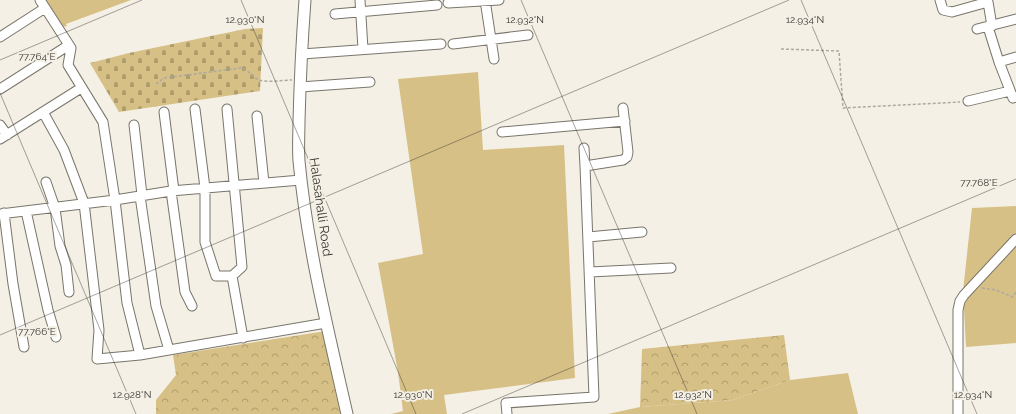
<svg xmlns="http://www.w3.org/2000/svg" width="1016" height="414" viewBox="0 0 1016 414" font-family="Raleway,sans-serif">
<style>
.green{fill:#d7c086}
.forest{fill:url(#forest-crowns)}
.cemetery{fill:url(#cemetery-stones)}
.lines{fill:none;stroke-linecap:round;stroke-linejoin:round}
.minor-casing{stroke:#79756b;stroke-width:11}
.major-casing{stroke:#79756b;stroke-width:13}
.path{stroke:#aca9a0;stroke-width:1.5;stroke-dasharray:3 2;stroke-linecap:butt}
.minor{stroke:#fff;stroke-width:9}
.major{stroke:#fff;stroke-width:11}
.ticks{fill:none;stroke:#393733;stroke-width:1;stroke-opacity:0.45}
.labels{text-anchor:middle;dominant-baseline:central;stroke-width:4;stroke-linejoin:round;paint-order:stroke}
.street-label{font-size:13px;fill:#393733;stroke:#f4f0e5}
.ticks-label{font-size:10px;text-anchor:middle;fill:#393733;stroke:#f4f0e5;stroke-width:4;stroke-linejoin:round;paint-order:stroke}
</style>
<defs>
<pattern id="forest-crowns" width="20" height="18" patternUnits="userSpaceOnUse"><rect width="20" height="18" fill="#d7c086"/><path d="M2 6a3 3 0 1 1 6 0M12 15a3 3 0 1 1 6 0" fill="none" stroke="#af9d6e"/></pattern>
<pattern id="cemetery-stones" width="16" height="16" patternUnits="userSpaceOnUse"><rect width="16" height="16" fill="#d7c086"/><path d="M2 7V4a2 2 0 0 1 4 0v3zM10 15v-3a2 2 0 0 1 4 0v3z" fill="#af9d6e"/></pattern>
</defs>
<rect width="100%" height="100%" fill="#f4f0e5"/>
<path class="green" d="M46 0H131L66 24 67 26 63 27Z
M478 72 483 150 564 145 575 378 444 395 447 414H391L403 411 398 372 378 263 423 254 398 79Z
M1016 206V343L966 347 963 291 972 208Z
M848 373 858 414H608L640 407 733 400 790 380Z"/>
<path class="forest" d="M326 331 344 414H156V400L176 375 173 355Z
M784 335 790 380 733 400 640 407 642 349Z"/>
<path class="cemetery" d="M263 28 260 91 119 112 90 63 129 53 245 29Z"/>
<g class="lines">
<defs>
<path id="minor" d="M40 0 71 48 68 65 103 122 115 200 127 303 140 355
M360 0 363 49
M485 0 494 59
M940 0 943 10 952 12 988 2 992 26
M448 3 499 0
M335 14 437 5
M988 27 999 62 1013 98 1016 97
M977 29 1016 19
M0 37 45 8
M453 44 528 35
M302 54 441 44
M999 62 1016 57
M300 87 370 82
M0 89 69 45
M968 101 1010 91
M195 109 205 188V242L216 276H232L242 267 227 109
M43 112 64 150 84 203 99 330 97 359 140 355 326 323
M164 112 174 191
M257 116 264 183
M0 125 7 135
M134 125 142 195
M502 132 625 121
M0 139 81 88
M585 166 623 160 627 157 628 152 623 108
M46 182 55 208 60 246 66 265 69 292
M171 191 185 292 192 306
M140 196 156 306 169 350
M26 211 48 310 56 337
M4 213 13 284 24 347
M0 214 115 200 171 191 301 180
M588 237 642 232
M590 272 671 268
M232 276 243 338
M507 414 506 403 594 397 585 166 584 148
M958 414V310L960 301 964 295 1016 239"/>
<path id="major" d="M305 0C302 40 300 81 299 121 299 134 298 148 299 161 307 246 328 330 347 414"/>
</defs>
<use href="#minor" class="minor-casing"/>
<use href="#major" class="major-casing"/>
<path class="path" d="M781 49 839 51 843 108 960 102
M156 84 164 78 241 68C250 71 253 77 259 80 267 83 284 80 292 80
M982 288 996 290 1013 297 1016 292"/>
<use href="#minor" class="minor"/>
<use href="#major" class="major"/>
</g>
<path class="ticks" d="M241 0 416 414M521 0 697 414M801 0 977 414M0 60 142 0M0 93 136 414M0 335 789 0M462 414 1016 179"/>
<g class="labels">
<g class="street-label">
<text transform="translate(321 207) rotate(82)">Halasahalli Road</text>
</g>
</g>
<g class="ticks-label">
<text x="245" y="23">12.930°N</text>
<text x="525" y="23">12.932°N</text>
<text x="805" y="23">12.934°N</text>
<text x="37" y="60">77.764°E</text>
<text x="979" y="186">77.768°E</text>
<text x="37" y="335">77.766°E</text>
<text x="132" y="398">12.928°N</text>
<text x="413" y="398">12.930°N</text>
<text x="693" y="398">12.932°N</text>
<text x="973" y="398">12.934°N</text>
</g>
</svg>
